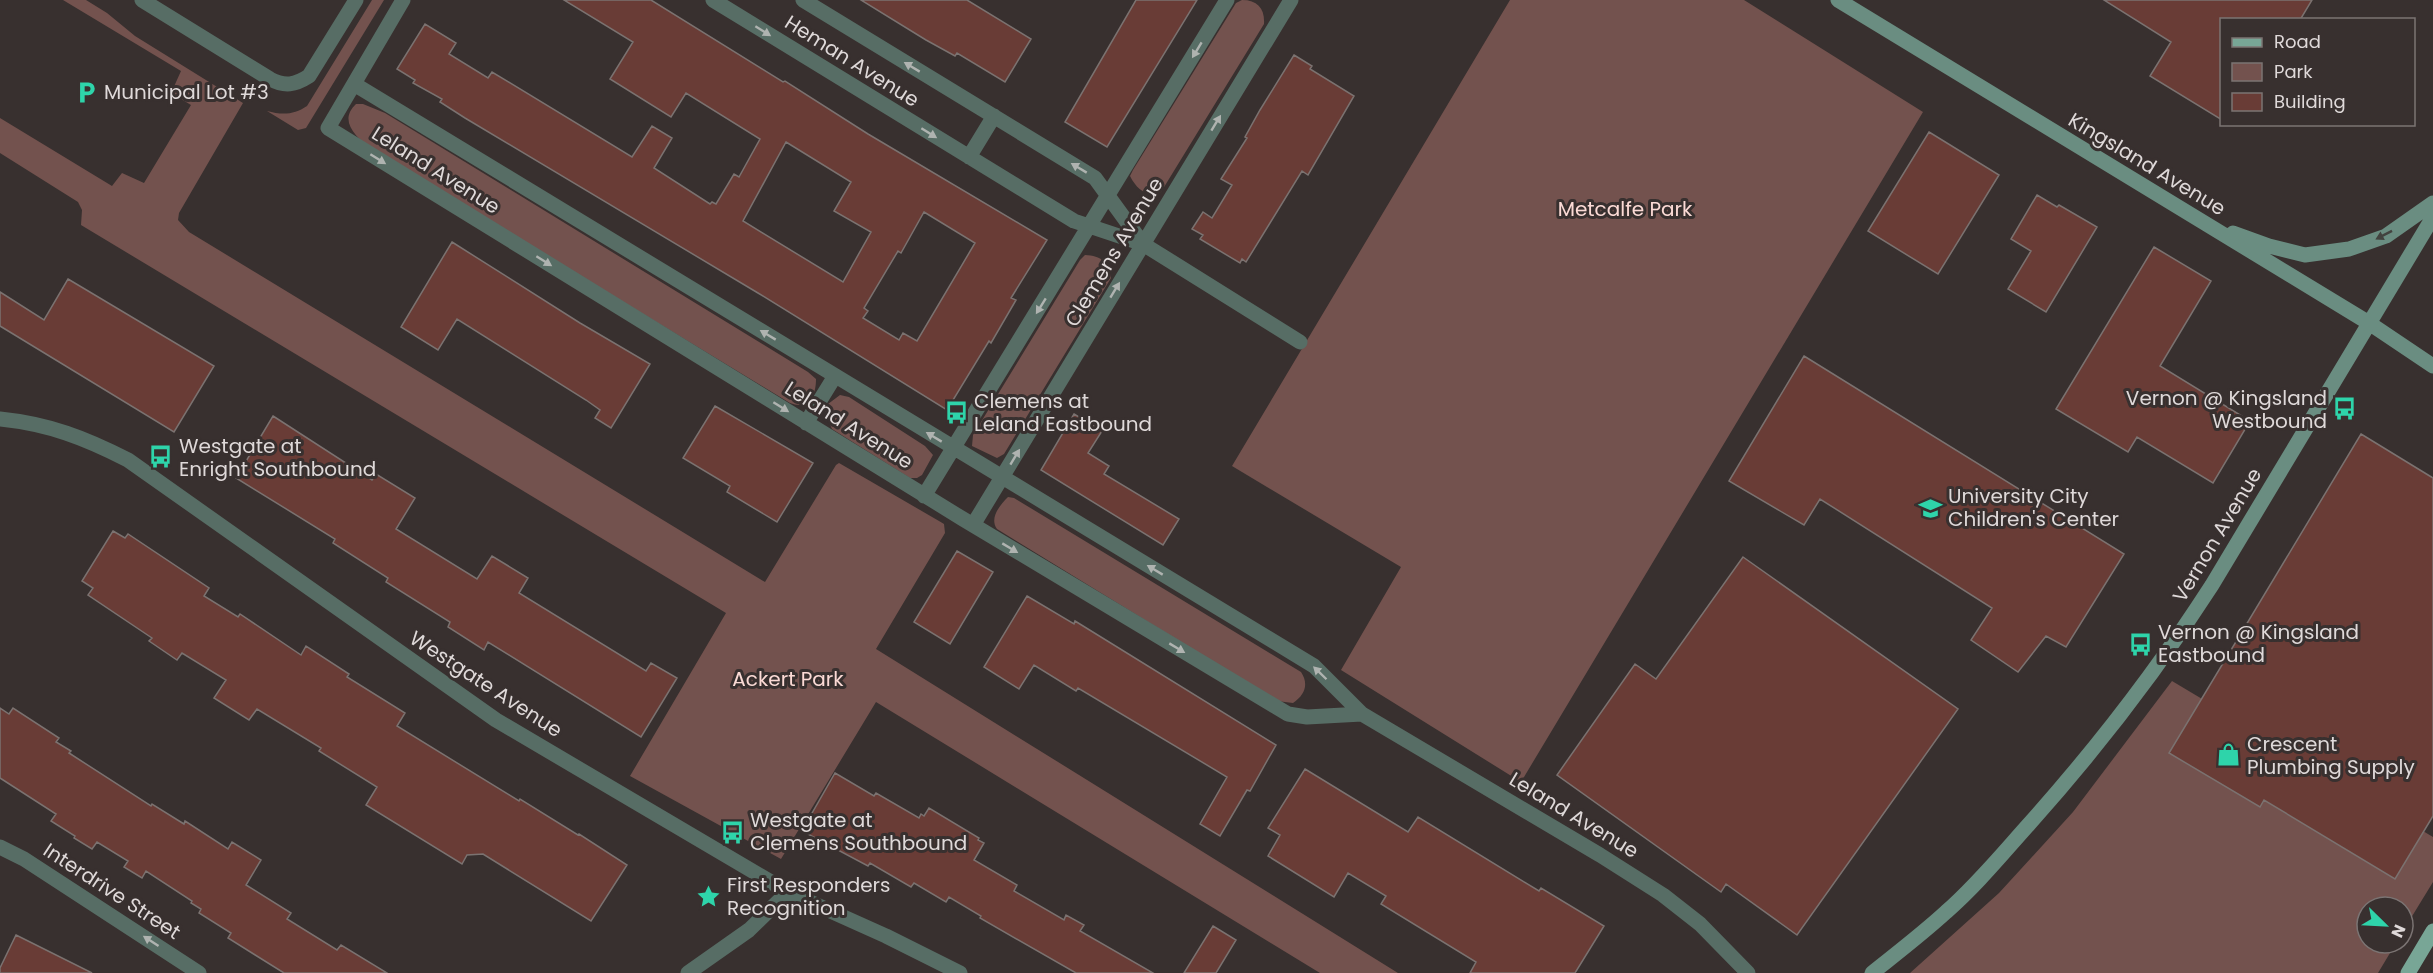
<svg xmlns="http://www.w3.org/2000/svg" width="2433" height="973" viewBox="0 0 2433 973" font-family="Poppins,sans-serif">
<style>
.green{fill:#73524e}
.building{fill:#693c36;stroke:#7b7270;stroke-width:1.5;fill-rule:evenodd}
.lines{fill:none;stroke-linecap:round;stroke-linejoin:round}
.street{stroke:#576d65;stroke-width:15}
.secondary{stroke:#6a8d81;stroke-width:15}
.primary{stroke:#78a696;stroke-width:15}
.oneway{fill:#afb3b0}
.oneway2{fill:#42433f}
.labels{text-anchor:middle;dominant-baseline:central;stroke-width:6;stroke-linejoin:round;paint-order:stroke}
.street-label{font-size:20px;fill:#dfd9d9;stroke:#38302f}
.poi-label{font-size:20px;fill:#dfd9d9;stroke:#38302f;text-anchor:start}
.park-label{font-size:20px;fill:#fbdad5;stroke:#38302f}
</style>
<rect width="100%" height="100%" fill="#38302f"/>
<path class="green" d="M63 0H86L107 13 135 36 243 103 179 213 178 220 189 232 765 582 836 465 839 463 939 521 944 524 945 533 876 649 1398 973H1320L876 702 781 859 630 776 726 613 81 225 82 210 78 202 0 153V118L112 186 122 173 144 183 191 105 176 96 172 91 181 71Z
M372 0H384L306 128 298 130 267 111C282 115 294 115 307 106Z
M1242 0C1258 0 1265 9 1264 24L1161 192C1147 197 1137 190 1130 176L1133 170 1236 3Z
M1510 0H1744L1923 112 1521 782 1341 670 1401 567 1232 466Z
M356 104H363L385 113 808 372 816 379C816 397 808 410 790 403L371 149C356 137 338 121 356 104Z
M1085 255C1101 256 1110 262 1111 278L1004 454 997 458 972 446 973 435 1080 260Z
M840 395 849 397 925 446 933 455 922 475 917 478H910L832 429 825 413 828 404Z
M1008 497 1014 498 1301 672C1309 684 1305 695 1293 703L1277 701 997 529C989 518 1000 505 1008 497Z
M2172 681 2433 837V882L2403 931V907H2367V943H2396L2378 973H1910L1999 893 2073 812Z"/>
<path class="building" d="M564 0H651L783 82 785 81 868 134 1047 240 1011 298 1016 300 991 343 989 341 947 410 758 293 465 118 440 102 442 99 413 83 415 80 397 69 425 24 456 43 449 54 488 78 492 72 632 157 652 126 672 138 654 168 710 204 712 202 716 204 734 174 739 177 760 139 686 93 671 117 610 79 633 42ZM786 142 851 182 834 211 871 232 843 282 743 221ZM924 212 975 243 917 341 903 333 899 340 863 318 868 311 864 308 898 251 901 253Z
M861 0H967L1031 39 1005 82 957 53 955 56 926 40Z
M1136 0H1197L1107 147 1065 122Z
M2104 0H2312L2300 20H2222V120L2150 76 2171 42Z
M1294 55 1312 66 1310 69 1354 96 1308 175 1302 171 1246 262 1242 259 1240 263 1200 239 1203 235 1192 229 1203 212 1212 218 1232 185 1221 179 1247 138 1245 137 1260 110Z
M1929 132 1999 175 1938 274 1868 231Z
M2037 195 2057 207 2059 205 2097 227 2046 312 2008 289 2031 251 2011 239Z
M452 242 580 323 650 364 611 428 595 418 600 410 586 400 457 319 438 350 401 327Z
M2154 247 2211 281 2160 366 2250 421 2213 483 2137 437 2128 452 2056 409Z
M68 279 214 366 174 432 0 326V292L44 320Z
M1804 356 2124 554 2066 647 2046 636 2018 672 1971 640 1992 608 1820 499 1804 525 1729 481Z
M715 406 813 463 777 522 727 492 730 486 683 458Z
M1074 414 1102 431 1088 453 1109 466 1104 474 1179 519 1163 545 1041 470Z
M273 416 372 480 376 474 415 498 396 529 477 579 492 556 528 578 519 593 646 671 651 663 677 678 641 737 488 642 484 650 448 627 450 622 386 582 388 578 333 543 335 539 236 478Z
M2361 434 2433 478V816L2395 879 2264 800 2260 807 2169 753Z
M113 531 125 538 128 534 209 588 204 596 238 617 240 614 301 655 306 646 349 674 347 677 405 713 397 726 519 801 520 799 578 835 579 834 627 865 591 921 483 854 467 855 462 864 366 805 377 787 319 751 321 748 257 709 249 720 214 698 226 680 182 653 177 660 149 641 152 638 88 595 93 588 82 581Z
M957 551 993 572 950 644 914 622Z
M1743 557 1958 709 1797 935 1726 884 1721 892 1557 775 1635 664 1656 679Z
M1027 596 1074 624 1075 621 1276 745 1250 791 1247 790 1220 836 1200 824 1227 777 1078 688 1076 691 1034 665 1019 689 984 667Z
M0 708 9 714 13 708 59 738 56 742 71 751 69 753 151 806 152 804 184 824 185 821 228 849 232 842 261 860 246 885 291 913 287 919 337 950 341 945 387 973H284L228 938 231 933 199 913 201 909 191 903 192 901 146 871 142 878 124 867 128 861 97 842 92 849 74 838 75 836 51 821 56 814 0 778Z
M1305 769 1408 832 1418 817 1539 891 1541 888 1604 926 1575 973H1470L1476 962 1381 904 1386 896 1348 873 1334 897 1268 856 1280 835 1268 828Z
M835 773 874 796 876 793 919 818 921 814 924 816 929 808 979 838 978 840 984 843 974 860 1017 885 1014 891 1064 920 1066 915 1084 925 1080 931 1153 973H1076L980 918 981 916 949 897 946 902 914 883 911 887 870 863 868 866 804 832 809 823 807 822Z
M1213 926 1236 940 1216 973H1184Z
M16 935 92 973H0V968Z"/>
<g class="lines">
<path class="street" d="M142 0 270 79C285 87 295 85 309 76L356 0
M403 0 328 128 963 519 1288 714 1307 717 1362 714
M713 0 1074 221 1143 244 1300 342
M803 0 1095 178 1143 244
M354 84 1314 666 1362 714 1600 855 1663 895 1700 924 1748 973
M969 157 994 116
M0 419C49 424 85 438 128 460L496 720 788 892 886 936 960 973
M806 423 835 376
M924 496 1227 0
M973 525 1291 0
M0 847 24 859 199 973
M688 973 749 930 788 892"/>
<path class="secondary" d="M1838 0 2369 323 2433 366
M2233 233 2269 246 2305 255 2349 249 2386 236 2433 203
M1872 973C1897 953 1922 934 1946 912 1977 885 2003 853 2030 823 2097 748 2158 669 2212 585L2433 217"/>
<path class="primary" d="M2408 973 2433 931"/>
</g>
<defs><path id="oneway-solid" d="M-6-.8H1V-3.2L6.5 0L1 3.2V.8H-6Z" transform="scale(1.5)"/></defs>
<g class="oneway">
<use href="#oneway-solid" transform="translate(763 31) rotate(32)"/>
<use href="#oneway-solid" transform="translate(1197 50) rotate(121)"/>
<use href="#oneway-solid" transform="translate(912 67) rotate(-149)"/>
<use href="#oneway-solid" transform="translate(1216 123) rotate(-59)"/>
<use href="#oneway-solid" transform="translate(929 133) rotate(32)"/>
<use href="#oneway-solid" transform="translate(378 159) rotate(32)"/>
<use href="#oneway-solid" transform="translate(1079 168) rotate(-149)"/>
<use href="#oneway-solid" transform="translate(544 261) rotate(32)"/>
<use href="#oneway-solid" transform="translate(1115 290) rotate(-59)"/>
<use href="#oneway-solid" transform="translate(1041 306) rotate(122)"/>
<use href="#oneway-solid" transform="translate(768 335) rotate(-149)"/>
<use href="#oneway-solid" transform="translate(781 407) rotate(32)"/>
<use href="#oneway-solid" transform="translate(934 437) rotate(-149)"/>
<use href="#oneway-solid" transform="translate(1015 457) rotate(-59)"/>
<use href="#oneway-solid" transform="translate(1010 548) rotate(31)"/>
<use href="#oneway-solid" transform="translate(1155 570) rotate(-149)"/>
<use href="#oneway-solid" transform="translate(1177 648) rotate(31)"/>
<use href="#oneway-solid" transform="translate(1320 673) rotate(-136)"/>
<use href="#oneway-solid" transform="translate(151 941) rotate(-147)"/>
</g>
<use class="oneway2" href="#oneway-solid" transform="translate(2384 235) rotate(153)"/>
<defs>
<symbol id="parking-bare" viewBox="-9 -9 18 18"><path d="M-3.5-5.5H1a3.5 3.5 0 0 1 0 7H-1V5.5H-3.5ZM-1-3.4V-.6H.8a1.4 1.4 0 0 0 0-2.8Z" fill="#2ed4aa" stroke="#38302f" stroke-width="2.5" paint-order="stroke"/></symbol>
<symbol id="bus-bare" viewBox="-9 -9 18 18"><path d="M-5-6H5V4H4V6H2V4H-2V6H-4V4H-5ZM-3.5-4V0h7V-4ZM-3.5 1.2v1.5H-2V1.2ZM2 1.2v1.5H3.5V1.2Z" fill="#2ed4aa" stroke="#38302f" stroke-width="2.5" paint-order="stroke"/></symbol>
<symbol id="school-bare" viewBox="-9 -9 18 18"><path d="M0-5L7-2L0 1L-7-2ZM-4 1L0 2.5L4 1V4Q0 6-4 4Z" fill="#2ed4aa" stroke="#38302f" stroke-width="2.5" paint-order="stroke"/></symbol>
<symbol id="shop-bare" viewBox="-9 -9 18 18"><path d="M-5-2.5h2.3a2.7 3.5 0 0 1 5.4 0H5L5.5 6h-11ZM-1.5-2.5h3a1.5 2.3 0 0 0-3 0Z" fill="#2ed4aa" stroke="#38302f" stroke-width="2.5" paint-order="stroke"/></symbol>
<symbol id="sight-bare" viewBox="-9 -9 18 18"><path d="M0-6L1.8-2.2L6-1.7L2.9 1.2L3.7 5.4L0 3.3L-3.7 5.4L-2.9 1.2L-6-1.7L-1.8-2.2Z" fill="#2ed4aa" stroke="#38302f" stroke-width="2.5" paint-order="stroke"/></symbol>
</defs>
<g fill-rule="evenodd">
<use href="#parking-bare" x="70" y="76" width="33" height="33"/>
<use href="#bus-bare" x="2328" y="392" width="33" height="33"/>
<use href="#bus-bare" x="940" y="396" width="33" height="33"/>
<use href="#bus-bare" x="144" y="440" width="33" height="33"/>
<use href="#school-bare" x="1914" y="492" width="33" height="33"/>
<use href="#bus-bare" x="2124" y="628" width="33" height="33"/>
<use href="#shop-bare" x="2212" y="738" width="33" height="33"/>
<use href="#bus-bare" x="716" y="816" width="33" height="33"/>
<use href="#sight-bare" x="692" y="880" width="33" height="33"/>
</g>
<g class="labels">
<g class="street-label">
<text transform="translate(852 61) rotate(32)">Heman Avenue</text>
<text transform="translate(2147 164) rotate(31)">Kingsland Avenue</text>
<text transform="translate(436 170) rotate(32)">Leland Avenue</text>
<text transform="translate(1114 252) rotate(-59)">Clemens Avenue</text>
<text transform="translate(849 425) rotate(32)">Leland Avenue</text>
<text transform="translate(2217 535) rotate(-59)">Vernon Avenue</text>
<text transform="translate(486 684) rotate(33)">Westgate Avenue</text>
<text transform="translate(1574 815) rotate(31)">Leland Avenue</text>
<text transform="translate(112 891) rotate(33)">Interdrive Street</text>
</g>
<g class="poi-label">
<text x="104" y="92">Municipal Lot #3</text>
<text x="2327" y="398" text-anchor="end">Vernon @ Kingsland<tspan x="2327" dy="23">Westbound</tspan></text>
<text x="974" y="401">Clemens at<tspan x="974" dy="23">Leland Eastbound</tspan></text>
<text x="179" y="446">Westgate at<tspan x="179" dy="23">Enright Southbound</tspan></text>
<text x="1948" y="496">University City<tspan x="1948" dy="23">Children's Center</tspan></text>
<text x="2158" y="632">Vernon @ Kingsland<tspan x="2158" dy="23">Eastbound</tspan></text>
<text x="2247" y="744">Crescent<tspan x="2247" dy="23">Plumbing Supply</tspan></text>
<text x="750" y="820">Westgate at<tspan x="750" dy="23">Clemens Southbound</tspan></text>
<text x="727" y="885">First Responders<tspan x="727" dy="23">Recognition</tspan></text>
</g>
<g class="park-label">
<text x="1625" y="209">Metcalfe Park</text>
<text x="788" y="679">Ackert Park</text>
</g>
</g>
<rect x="2220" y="18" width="195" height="108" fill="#38302f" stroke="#7b7473" stroke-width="1.5"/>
<rect x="2232" y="38" width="30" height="9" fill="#78a696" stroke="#7b7473" stroke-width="1.5"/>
<text x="2274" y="48" font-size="18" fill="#dfd9d9">Road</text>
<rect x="2232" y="63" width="30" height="18" fill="#73524e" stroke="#7b7473" stroke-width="1.5"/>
<text x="2274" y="78" font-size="18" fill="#dfd9d9">Park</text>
<rect x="2232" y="93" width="30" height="18" fill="#693c36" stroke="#7b7473" stroke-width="1.5"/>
<text x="2274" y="108" font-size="18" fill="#dfd9d9">Building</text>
<g transform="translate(2385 925) rotate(114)"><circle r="28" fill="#38302f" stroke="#7b7473" stroke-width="1.5"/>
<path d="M0-4.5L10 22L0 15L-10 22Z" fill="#2ed4aa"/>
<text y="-9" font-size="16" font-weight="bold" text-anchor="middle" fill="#dfd9d9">N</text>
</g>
</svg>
